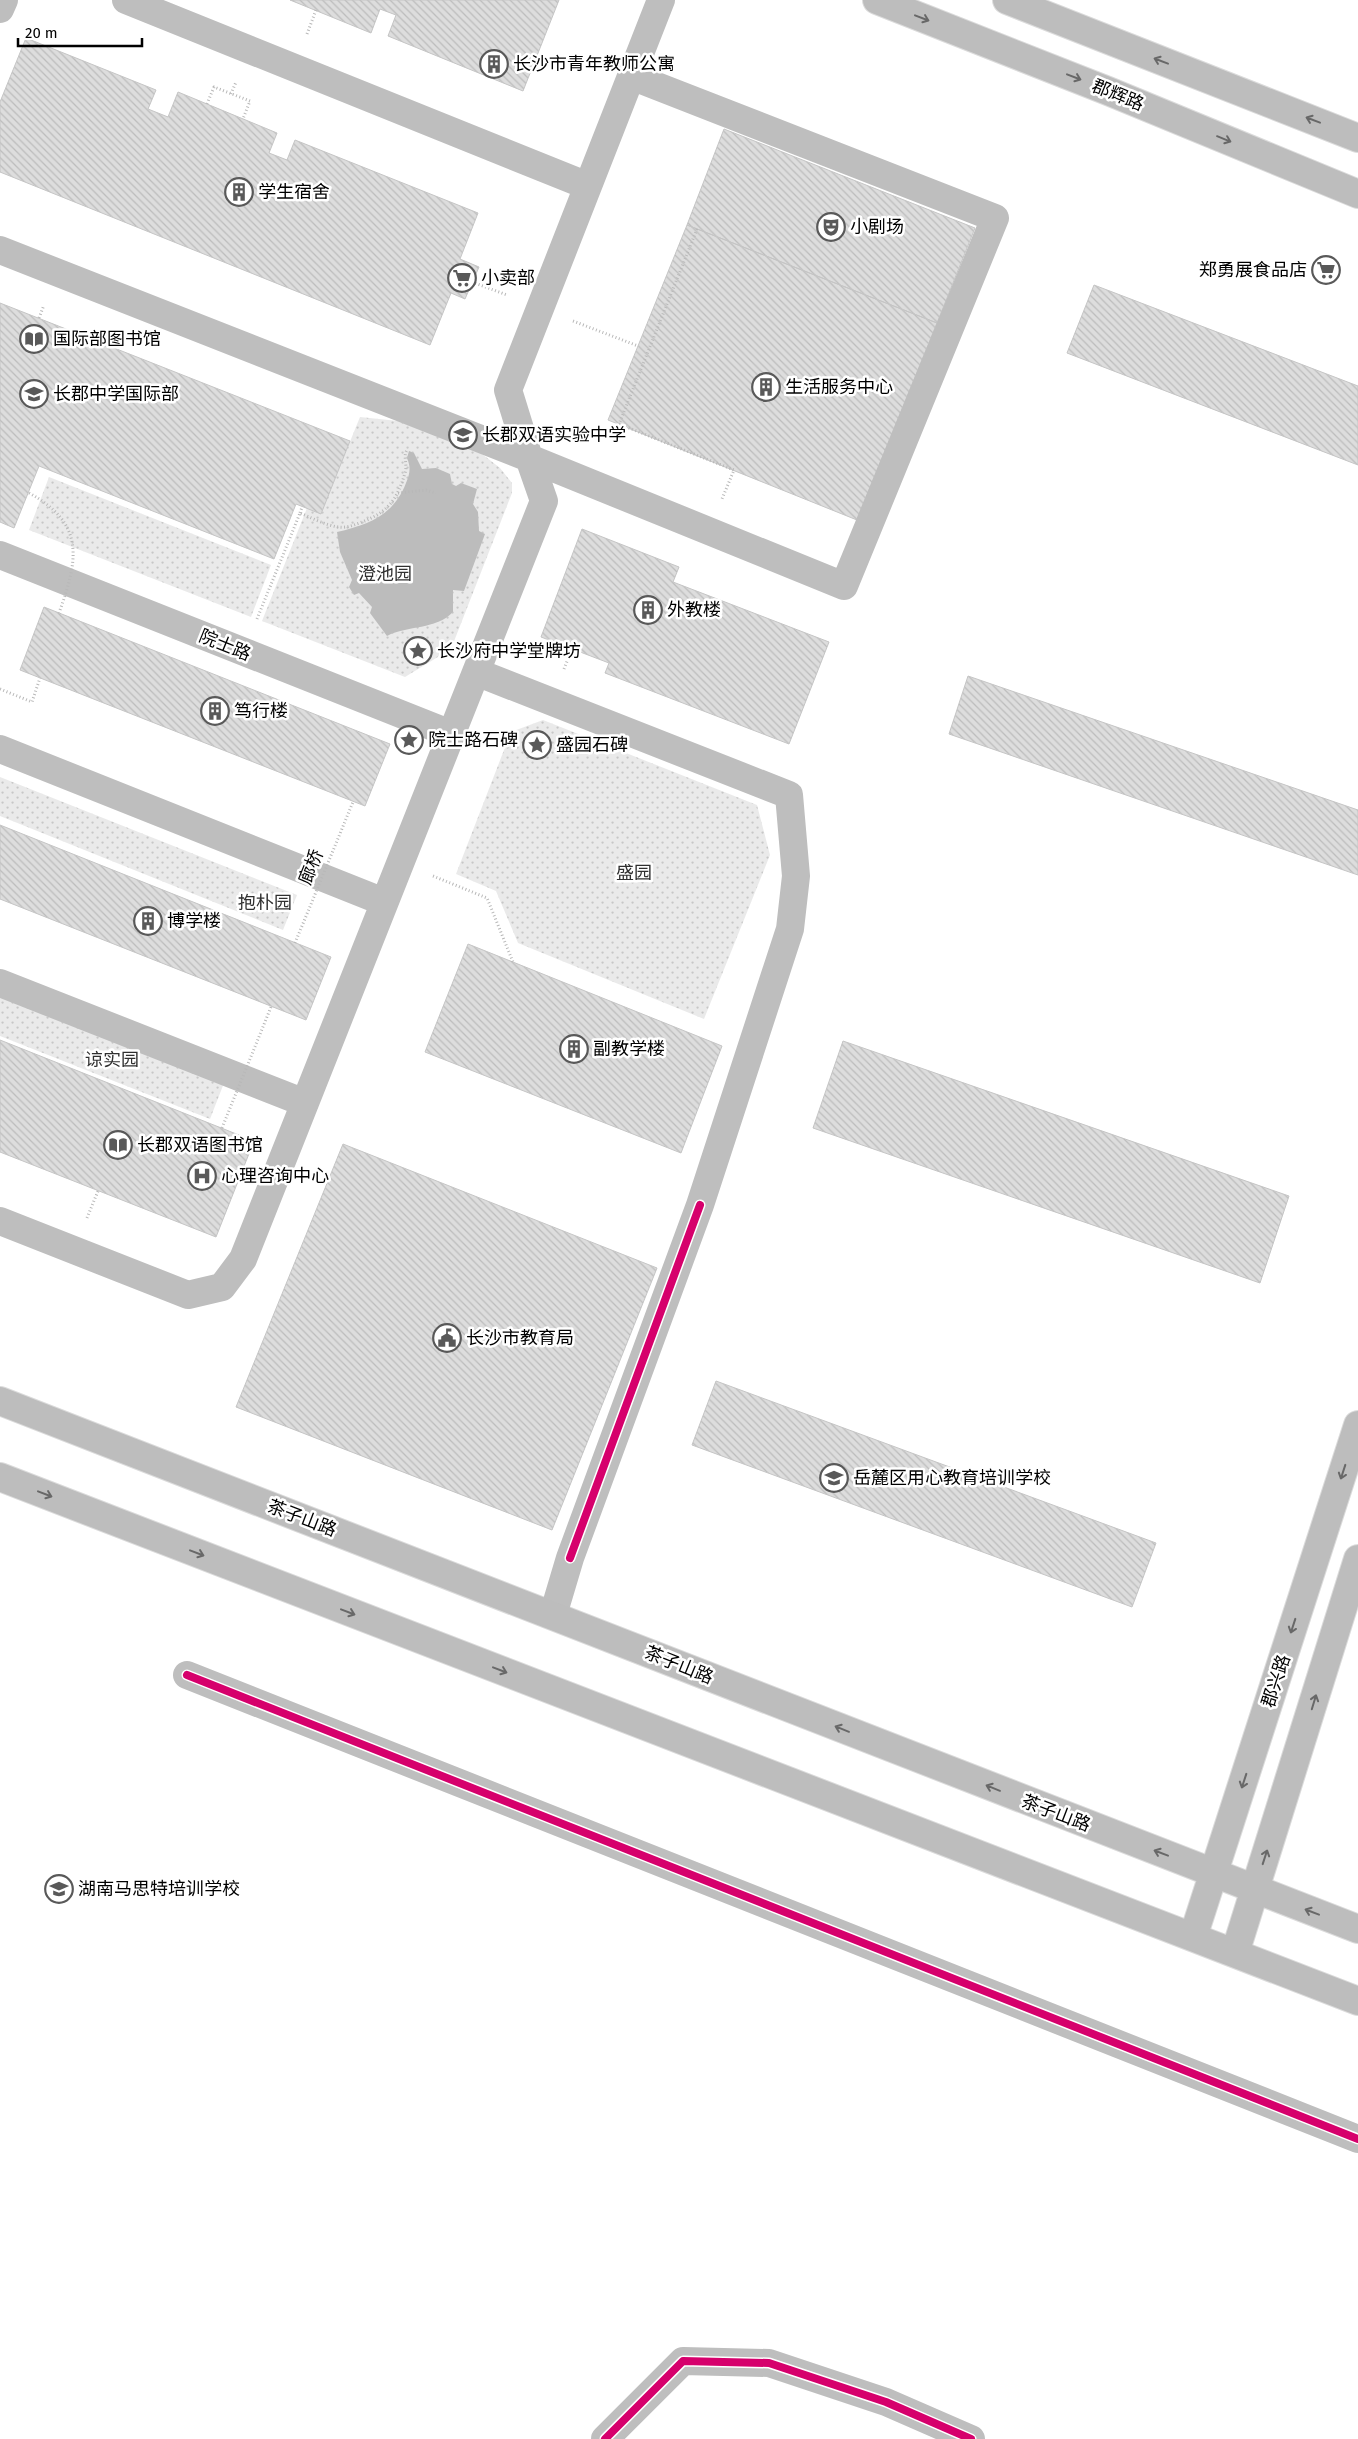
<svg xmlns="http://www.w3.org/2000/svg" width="1358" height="2439" viewBox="0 0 1358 2439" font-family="'Fira Sans','Noto Sans SC',sans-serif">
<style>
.garden{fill:url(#garden-dots)}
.water{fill:#bcbcbc}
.building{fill:url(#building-back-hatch);stroke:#c5c5c5}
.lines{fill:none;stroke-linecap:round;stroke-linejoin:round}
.major-casing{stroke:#dbdbdb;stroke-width:30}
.path{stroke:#b8b8b8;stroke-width:3;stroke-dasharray:1 2.5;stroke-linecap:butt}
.minor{stroke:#bebebe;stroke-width:28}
.major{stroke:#bdbdbd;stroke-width:28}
.path-bridge{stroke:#b8b8b8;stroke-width:3;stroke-dasharray:1 2.5;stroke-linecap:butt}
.cycleway-casing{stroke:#fff;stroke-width:11}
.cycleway{stroke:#d6006c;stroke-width:8}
.oneway{stroke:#686868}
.labels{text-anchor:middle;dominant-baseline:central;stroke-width:5;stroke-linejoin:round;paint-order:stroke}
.poi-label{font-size:18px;fill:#000;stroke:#fff;text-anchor:start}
.street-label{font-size:18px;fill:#000;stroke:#fff}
.park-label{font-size:18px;fill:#303030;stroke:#fff}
</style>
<defs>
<pattern id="garden-dots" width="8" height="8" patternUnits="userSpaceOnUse" patternTransform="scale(1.25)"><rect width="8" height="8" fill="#eaeaea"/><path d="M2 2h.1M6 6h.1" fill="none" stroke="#c7c7c7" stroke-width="1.8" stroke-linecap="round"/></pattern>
<pattern id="building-back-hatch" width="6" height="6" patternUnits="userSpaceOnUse" patternTransform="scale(1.25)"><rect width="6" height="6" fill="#ddd"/><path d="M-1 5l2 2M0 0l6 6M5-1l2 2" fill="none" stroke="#bcbcbc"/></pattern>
</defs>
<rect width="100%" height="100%" fill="#fff"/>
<path class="garden" d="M360 417 398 421 427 432 463 439 500 468 512 483V493L451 649 405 677 262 621 307 508 321 513Z
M49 477 271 565 251 617 29 530Z
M543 720 757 805 770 855 704 1019 518 943 496 891 456 874 511 732Z
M0 777 297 895 283 930 0 816Z
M0 995 224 1083 210 1119 0 1036Z"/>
<path class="water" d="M409 451 414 453 422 469 436 468 450 474 452 484 456 486 461 483 477 489 473 504 478 512 479 531 485 534 464 591 453 590V612C436 630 408 625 387 636L370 613 372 607 359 593 354 595 349 587 352 580 340 552 337 532C368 525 394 515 406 483 410 474 411 467 407 458Z"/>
<path class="building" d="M290 0H559L523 91 388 36 396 15 380 9 371 33Z
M26 38 156 90 148 109 168 117 178 92 277 133 269 153 287 160 295 140 478 213 460 259 479 267 465 299 451 293 430 345 0 172V102Z
M724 129 975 228 937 323 687 225Z
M687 225 937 323 857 520 608 420Z
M1094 285 1358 386V465L1067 353Z
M0 303 350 441 321 514 296 504 274 559 39 466 14 528 0 522Z
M582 529 679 567 673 582 829 642 789 744 605 673 609 663 541 637Z
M44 607 390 744 365 806 20 670Z
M968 676 1358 810V875L949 734Z
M0 825 331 957 306 1020 0 899Z
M468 944 722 1046 681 1153 425 1052Z
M0 1040 254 1141 216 1237 0 1152Z
M843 1041 1289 1196 1260 1283 813 1128Z
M343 1144 657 1268 552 1530 236 1407Z
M716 1381 1156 1543 1132 1607 692 1445Z"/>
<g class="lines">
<defs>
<path id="major" d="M877 0 1108 91 1358 194
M1007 0 1358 138
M0 1401 1358 1929
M0 1477 1358 2001
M1193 1937 1358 1425
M1235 1953 1358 1559"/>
</defs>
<use href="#major" class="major-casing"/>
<path class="path" d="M307 34 316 10
M231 94 236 82
M207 104 214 87 250 101 243 119
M697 229 619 424 734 470 722 499
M472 282 507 295
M39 318 44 305
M573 321 638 346
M398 493 426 490 436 493
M300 513 302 507
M257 619 300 513C312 518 327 526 339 527 347 528 354 525 362 522 388 512 397 500 405 473 408 464 402 455 408 449
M564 669 572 649
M0 689 32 702 40 678
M433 876 487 898 513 962
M87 1218 98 1191"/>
<path class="minor" d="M126 0 588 186
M0 9 4 0
M631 76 995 218 844 586 529 458 508 390 661 0
M0 250 529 458 544 501 243 1259 222 1287 188 1295 0 1221
M0 555 451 734
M476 672 789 795 796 876 790 929 700 1205 570 1558 553 1615
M0 749 384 902
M0 983 305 1103
M187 1675 1358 2139
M605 2439 683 2361 769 2363 886 2402 971 2439"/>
<use href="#major" class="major"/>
<path class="path-bridge" d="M29 493C86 524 78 560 59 613
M295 943 353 802
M222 1128 271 1007"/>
<defs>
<path id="cycleway" d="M570 1558 700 1205
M187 1675 1358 2139
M605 2439 683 2361 769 2363 886 2402 971 2439"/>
</defs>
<use href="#cycleway" class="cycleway-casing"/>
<use href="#cycleway" class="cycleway"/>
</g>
<defs><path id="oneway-shaft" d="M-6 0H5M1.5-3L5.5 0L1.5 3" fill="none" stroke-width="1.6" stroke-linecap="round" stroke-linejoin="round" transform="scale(1.25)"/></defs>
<g class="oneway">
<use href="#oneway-shaft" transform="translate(922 18) rotate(21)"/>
<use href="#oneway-shaft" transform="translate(1161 61) rotate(-159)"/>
<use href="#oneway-shaft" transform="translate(1074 77) rotate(21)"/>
<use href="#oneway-shaft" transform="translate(1313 120) rotate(-159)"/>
<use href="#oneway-shaft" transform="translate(1224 139) rotate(22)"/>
<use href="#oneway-shaft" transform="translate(1343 1472) rotate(108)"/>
<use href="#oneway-shaft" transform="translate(45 1494) rotate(21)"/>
<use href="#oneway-shaft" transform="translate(197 1553) rotate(21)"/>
<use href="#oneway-shaft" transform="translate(348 1612) rotate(21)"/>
<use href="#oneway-shaft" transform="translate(1293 1626) rotate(108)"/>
<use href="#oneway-shaft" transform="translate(500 1670) rotate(21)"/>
<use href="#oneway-shaft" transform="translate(1314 1702) rotate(-73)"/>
<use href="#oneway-shaft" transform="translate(842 1729) rotate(-158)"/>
<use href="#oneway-shaft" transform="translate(1244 1781) rotate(108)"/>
<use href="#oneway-shaft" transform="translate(993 1788) rotate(-158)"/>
<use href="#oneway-shaft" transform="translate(1161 1853) rotate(-159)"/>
<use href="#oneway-shaft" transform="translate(1265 1857) rotate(-72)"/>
<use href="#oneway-shaft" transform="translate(1312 1912) rotate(-159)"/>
</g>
<defs>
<symbol id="building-ring" viewBox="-11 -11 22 22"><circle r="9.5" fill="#fff" stroke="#595959" stroke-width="1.5"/><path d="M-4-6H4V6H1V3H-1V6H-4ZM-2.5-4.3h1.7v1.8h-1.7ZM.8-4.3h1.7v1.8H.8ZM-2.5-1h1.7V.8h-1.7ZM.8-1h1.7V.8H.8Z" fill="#595959"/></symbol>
<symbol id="theatre-ring" viewBox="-11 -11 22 22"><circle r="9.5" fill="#fff" stroke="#595959" stroke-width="1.5"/><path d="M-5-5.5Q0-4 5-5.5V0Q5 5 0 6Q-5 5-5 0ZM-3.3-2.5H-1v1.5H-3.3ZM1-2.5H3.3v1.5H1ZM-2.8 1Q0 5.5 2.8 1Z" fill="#595959"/></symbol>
<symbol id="supermarket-ring" viewBox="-11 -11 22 22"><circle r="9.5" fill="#fff" stroke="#595959" stroke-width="1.5"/><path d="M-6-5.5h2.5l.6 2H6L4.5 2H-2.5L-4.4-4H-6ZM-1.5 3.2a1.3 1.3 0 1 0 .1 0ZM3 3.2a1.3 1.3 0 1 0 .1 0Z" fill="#595959"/></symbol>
<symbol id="library-ring" viewBox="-11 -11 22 22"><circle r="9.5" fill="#fff" stroke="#595959" stroke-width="1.5"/><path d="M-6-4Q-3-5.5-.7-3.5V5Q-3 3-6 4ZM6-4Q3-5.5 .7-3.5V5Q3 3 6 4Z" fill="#595959"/></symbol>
<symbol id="school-ring" viewBox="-11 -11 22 22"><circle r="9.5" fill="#fff" stroke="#595959" stroke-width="1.5"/><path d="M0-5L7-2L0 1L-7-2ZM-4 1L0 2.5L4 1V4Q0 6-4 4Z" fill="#595959"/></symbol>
<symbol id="sight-ring" viewBox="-11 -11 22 22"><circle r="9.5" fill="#fff" stroke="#595959" stroke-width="1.5"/><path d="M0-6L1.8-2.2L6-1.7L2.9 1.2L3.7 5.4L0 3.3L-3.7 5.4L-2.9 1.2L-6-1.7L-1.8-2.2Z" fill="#595959"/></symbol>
<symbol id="hospital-ring" viewBox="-11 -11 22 22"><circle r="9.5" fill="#fff" stroke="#595959" stroke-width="1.5"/><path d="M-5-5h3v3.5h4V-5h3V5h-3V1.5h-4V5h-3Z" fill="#595959"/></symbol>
<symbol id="civic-ring" viewBox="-11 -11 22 22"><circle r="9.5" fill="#fff" stroke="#595959" stroke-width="1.5"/><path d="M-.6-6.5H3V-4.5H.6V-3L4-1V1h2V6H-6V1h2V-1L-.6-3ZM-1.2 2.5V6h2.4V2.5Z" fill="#595959"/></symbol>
</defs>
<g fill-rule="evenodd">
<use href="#building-ring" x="478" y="48" width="32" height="32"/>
<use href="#building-ring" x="223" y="176" width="32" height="32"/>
<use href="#theatre-ring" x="815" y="211" width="32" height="32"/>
<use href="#supermarket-ring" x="1310" y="254" width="32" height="32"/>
<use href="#supermarket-ring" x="446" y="262" width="32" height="32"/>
<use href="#library-ring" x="18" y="323" width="32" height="32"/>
<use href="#building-ring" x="750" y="371" width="32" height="32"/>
<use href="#school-ring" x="18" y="378" width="32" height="32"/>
<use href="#school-ring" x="447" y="419" width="32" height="32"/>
<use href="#building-ring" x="632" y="594" width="32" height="32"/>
<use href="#sight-ring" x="402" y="635" width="32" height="32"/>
<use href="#building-ring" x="199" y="695" width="32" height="32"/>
<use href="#sight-ring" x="393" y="724" width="32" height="32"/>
<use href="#sight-ring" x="521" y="729" width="32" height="32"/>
<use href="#building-ring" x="132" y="905" width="32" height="32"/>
<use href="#building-ring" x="558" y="1033" width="32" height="32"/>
<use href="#library-ring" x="102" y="1129" width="32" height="32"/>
<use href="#hospital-ring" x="186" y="1160" width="32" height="32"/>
<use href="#civic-ring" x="431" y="1322" width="32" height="32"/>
<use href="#school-ring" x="818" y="1462" width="32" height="32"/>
<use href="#school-ring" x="43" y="1873" width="32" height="32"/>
</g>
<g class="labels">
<g class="poi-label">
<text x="513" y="64">长沙市青年教师公寓</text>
<text x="258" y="192">学生宿舍</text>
<text x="850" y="227">小剧场</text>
<text x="1307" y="270" text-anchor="end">郑勇展食品店</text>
<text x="481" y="278">小卖部</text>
<text x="53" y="339">国际部图书馆</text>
<text x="785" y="387">生活服务中心</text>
<text x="53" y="394">长郡中学国际部</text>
<text x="482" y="435">长郡双语实验中学</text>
<text x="667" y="610">外教楼</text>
<text x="437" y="651">长沙府中学堂牌坊</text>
<text x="234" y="711">笃行楼</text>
<text x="428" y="740">院士路石碑</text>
<text x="556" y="745">盛园石碑</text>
<text x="167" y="921">博学楼</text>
<text x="593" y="1049">副教学楼</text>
<text x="137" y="1145">长郡双语图书馆</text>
<text x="221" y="1176">心理咨询中心</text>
<text x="466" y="1338">长沙市教育局</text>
<text x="853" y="1478">岳麓区用心教育培训学校</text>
<text x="78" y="1889">湖南马思特培训学校</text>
</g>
<g class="street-label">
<text transform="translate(1118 95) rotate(22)">郡辉路</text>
<text transform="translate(225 645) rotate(22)">院士路</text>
<text transform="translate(311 867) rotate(-68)">廊桥</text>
<text transform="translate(302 1518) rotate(21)">茶子山路</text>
<text transform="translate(679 1665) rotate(22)">茶子山路</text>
<text transform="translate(1276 1681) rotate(-72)">郡兴路</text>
<text transform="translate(1056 1813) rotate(21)">茶子山路</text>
</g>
<g class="park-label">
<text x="385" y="574">澄池园</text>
<text x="634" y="873">盛园</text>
<text x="265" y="903">抱朴园</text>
<text x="112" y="1060">谅实园</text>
</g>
</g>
<path d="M18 38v8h124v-8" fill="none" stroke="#000000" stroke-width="2.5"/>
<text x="25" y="38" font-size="15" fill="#000000" stroke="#ffffff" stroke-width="4" paint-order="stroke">20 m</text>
</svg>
